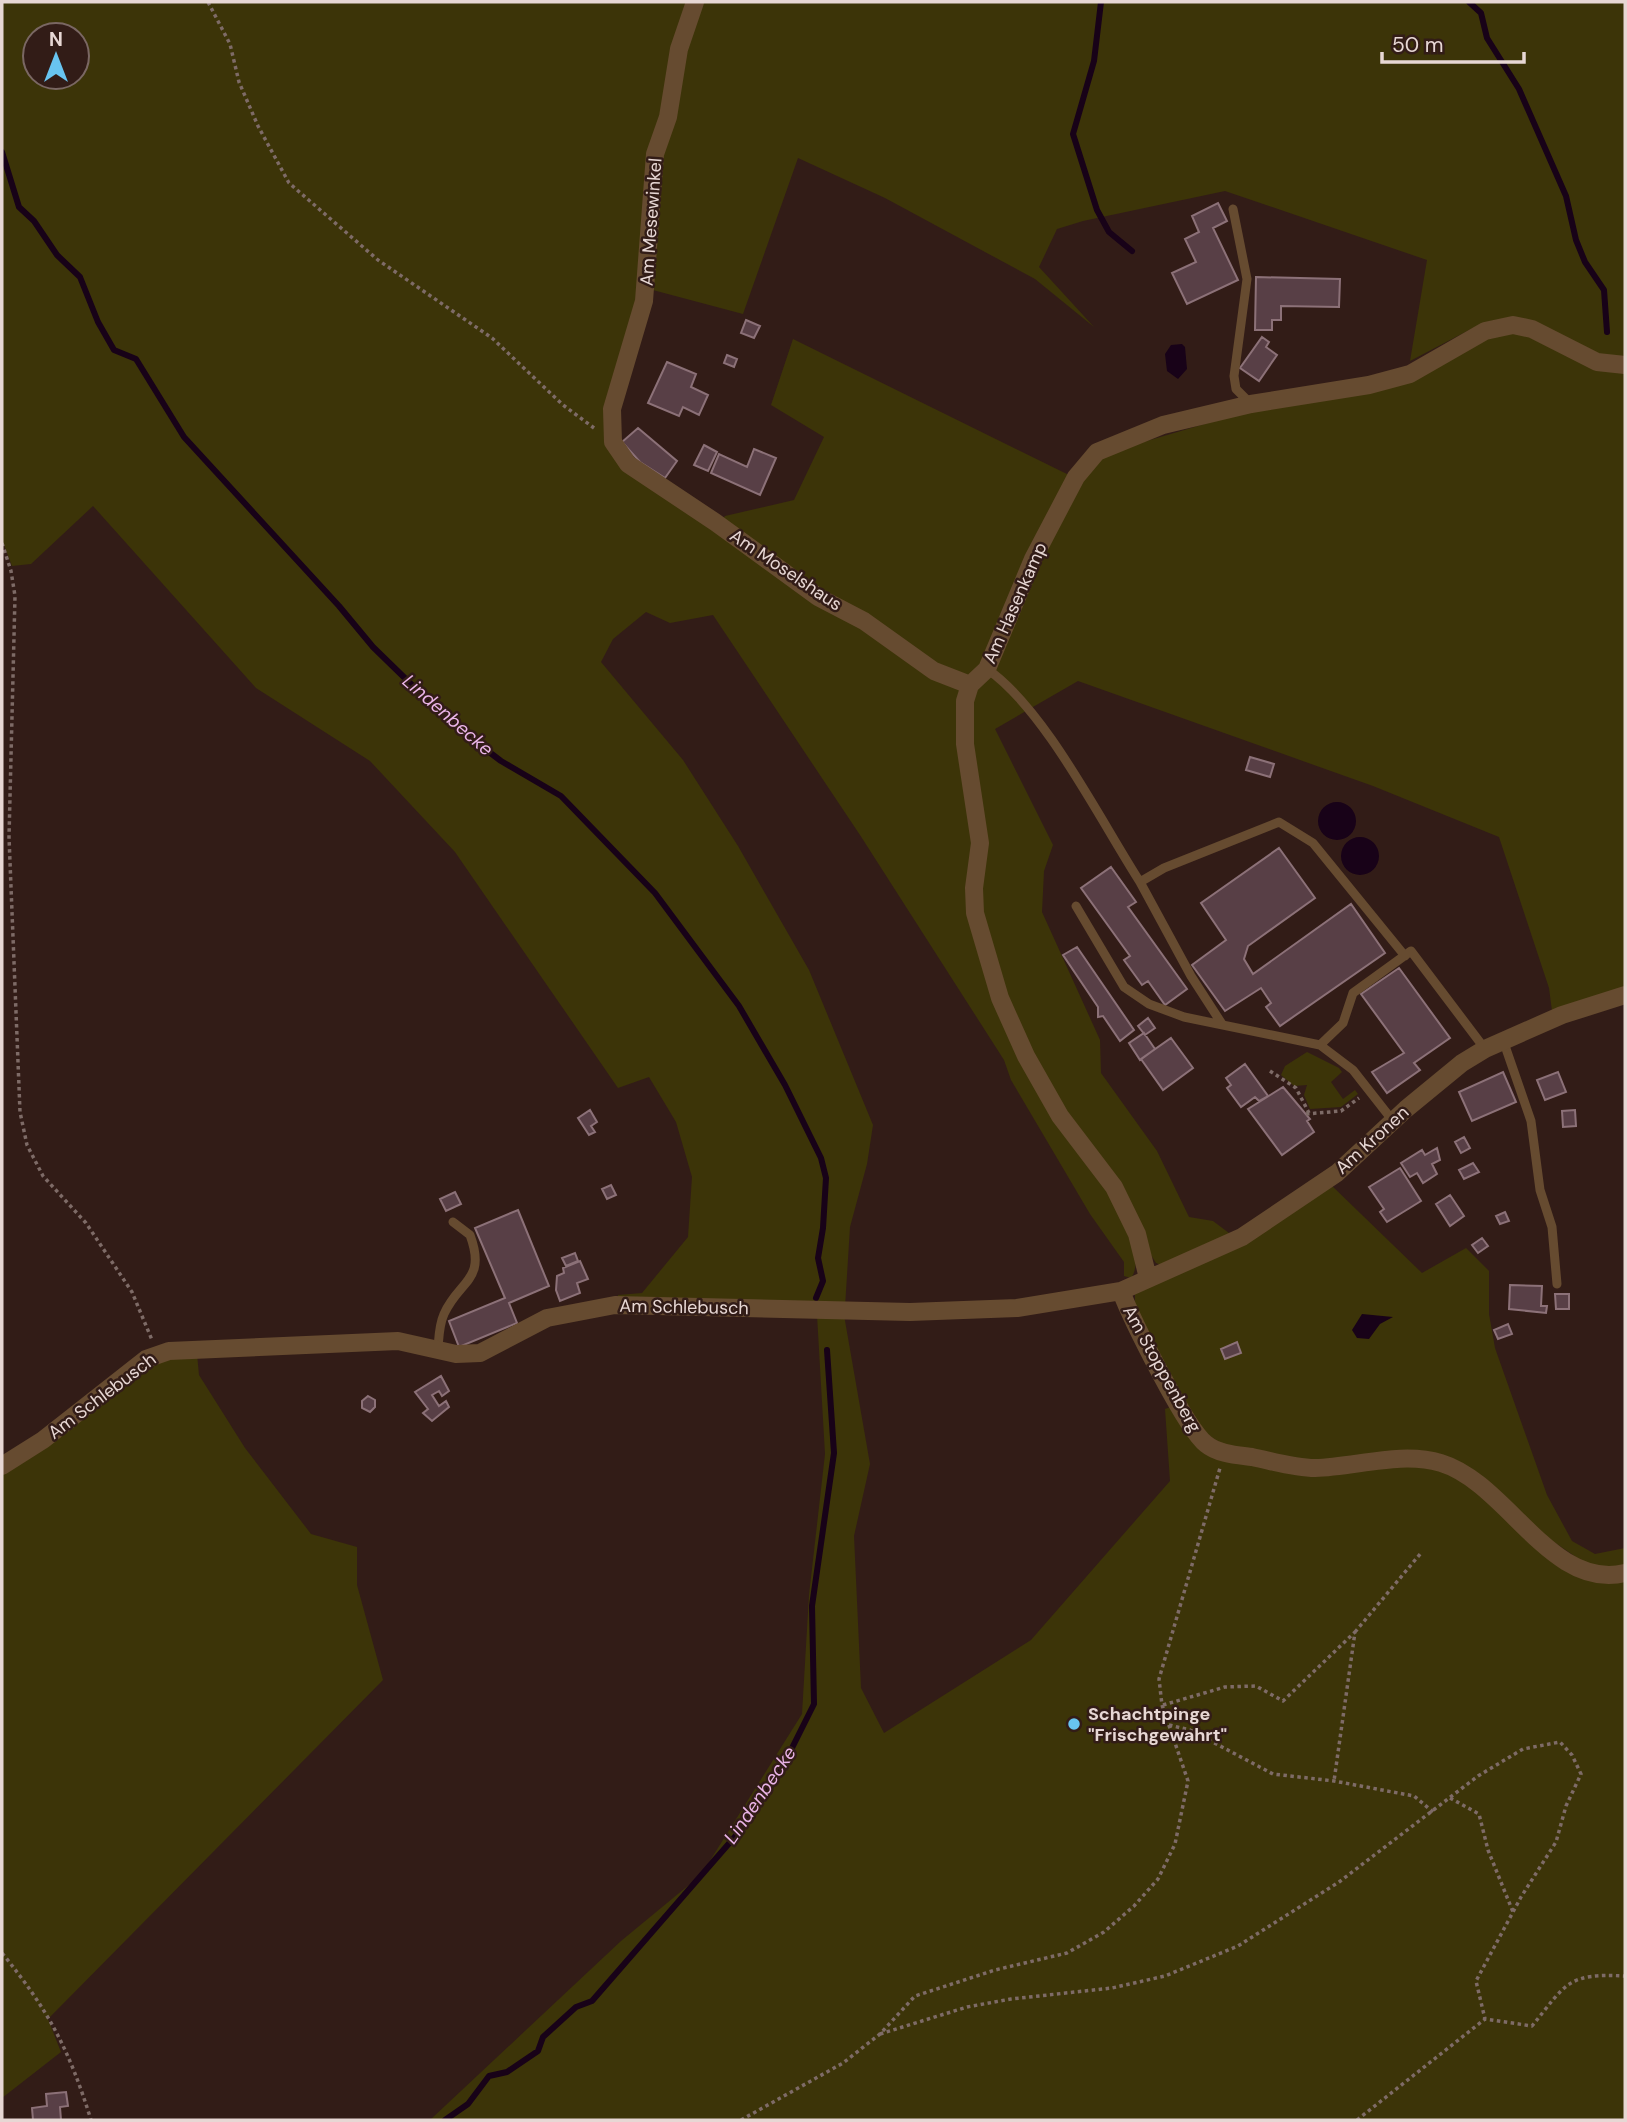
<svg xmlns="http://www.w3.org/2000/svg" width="1627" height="2122" viewBox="0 0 1627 2122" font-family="'DM Sans',sans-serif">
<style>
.green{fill:#3c3408;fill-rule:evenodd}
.water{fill:#180218}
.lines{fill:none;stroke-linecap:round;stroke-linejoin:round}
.stream{stroke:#180218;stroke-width:6}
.building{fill:#583f46;stroke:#8c7178;stroke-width:2}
.path{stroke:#7e6b67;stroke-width:3.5;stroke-dasharray:3.5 3.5;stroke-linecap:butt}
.service{stroke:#664b30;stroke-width:9}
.minor{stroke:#664b30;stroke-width:18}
.poi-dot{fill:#68c4f0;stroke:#321c17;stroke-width:2.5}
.labels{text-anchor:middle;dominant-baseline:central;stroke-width:5;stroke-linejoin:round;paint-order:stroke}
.street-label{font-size:18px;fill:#e7d7d4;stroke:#321c17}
.poi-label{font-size:18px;font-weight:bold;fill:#e7d7d4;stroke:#321c17;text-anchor:start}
.water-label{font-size:19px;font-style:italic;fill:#eab4e7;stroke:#321c17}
</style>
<rect width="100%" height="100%" fill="#321c17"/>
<path class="green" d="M2 2H1625V363L1593 354 1515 319 1473 328 1410 361 1427 260 1225 191 1083 221 1057 229 1039 267 1094 327 1035 279 885 198 798 158 743 314 649 289 609 441 717 527 725 516 794 500 824 437 771 405 793 339 1071 476 1081 477 1106 453 1242 413 1325 399 1487 335 1514 332 1625 369V989L1552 1011 1549 988 1499 837 1373 786 1078 681 995 729 1053 845 1044 871 1042 912 1100 1040 1101 1073 1157 1151 1189 1217 1213 1221 1233 1236 1166 1267 1156 1263 1102 1177C1114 1200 1148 1255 1131 1278L1124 1276V1262L1090 1214 1011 1080 1004 1060 860 835 713 615 670 623 646 612 613 639 601 662 683 760 738 846 809 970 873 1125 867 1164 850 1227 845 1307 618 1300V1295L642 1293 688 1237 692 1177 676 1122 649 1077 618 1088 455 852 370 761 256 688 93 506 31 564 12 566 2 540ZM35 35H77V77H35Z
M1307 1052 1339 1068 1342 1072 1331 1082 1343 1099 1355 1090 1358 1094 1341 1107 1310 1109 1304 1095 1307 1085 1294 1086 1281 1075 1285 1066Z
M1329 1183 1422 1273 1466 1248 1489 1271V1314L1495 1348 1547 1495 1572 1541 1595 1554 1625 1548V1568L1598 1572 1422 1452 1313 1465 1227 1447 1203 1432 1135 1311V1292Z
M817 1315H844L870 1464 854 1536 861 1688 884 1733 1031 1640 1170 1481 1165 1409 1176 1405 1197 1444 1239 1461 1422 1462 1466 1477 1568 1567 1625 1576V2120H430L621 1941 701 1875 802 1714 809 1595 825 1454Z
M197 1354 199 1375 245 1448 311 1534 357 1547V1585L383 1680 48 2019 61 2052 2 2098V1470L151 1362Z"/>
<path class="water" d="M1182 344 1185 347 1187 369 1178 379 1167 371 1165 354 1171 345Z
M1318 821a19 19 0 1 1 38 0a19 19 0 1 1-38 0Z
M1341 856a19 19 0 1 1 38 0a19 19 0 1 1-38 0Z
M1362 1314 1393 1317 1380 1324 1369 1339 1357 1338 1352 1330Z"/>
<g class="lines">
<path class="stream" d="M1101 2 1094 61 1073 134 1097 210 1109 232 1132 251
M1469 2 1481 13 1487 38 1519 89 1566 196 1576 240 1585 262 1604 290 1607 332
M2 152 19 207 34 221 57 255 80 277 98 322 114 350 136 359 184 437 339 606 373 647 451 723 501 761 561 796 655 893 739 1006 785 1085 821 1158 826 1178 823 1228 818 1258 823 1281 816 1298
M445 2120 468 2104 489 2076 507 2072 538 2051 543 2037 576 2007 592 2001 739 1832 779 1774 814 1704 812 1606 834 1453 827 1350"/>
</g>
<path class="building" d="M1218 203 1227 221 1213 228 1238 280 1187 304 1172 273 1196 262 1185 239 1199 232 1192 216Z
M1256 277 1340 279 1339 307 1281 306V320H1272V330H1255Z
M746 320 760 326 754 338 741 333Z
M1262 337 1269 342 1266 347 1277 355 1259 381 1240 368Z
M727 355 737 359 734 367 724 363Z
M667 362 696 374 691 387 708 395 699 415 683 407 679 416 648 403Z
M638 428 677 461 665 478 640 462 622 442Z
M704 445 717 452 708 471 694 465Z
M754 449 776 458 760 495 711 473 719 454 747 467Z
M1250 757 1274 764 1270 777 1246 770Z
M1279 848 1315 898 1248 946 1244 959 1253 974 1351 904 1385 953 1280 1026 1266 1007 1271 1003 1261 988 1225 1011 1192 965 1226 940 1201 903Z
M1111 867 1136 902 1128 907 1187 989 1165 1005 1148 981 1142 985 1124 960 1130 956 1081 888Z
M1077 947 1134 1030 1120 1041 1103 1016 1098 1017V1007L1063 955Z
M1399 968 1450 1038 1414 1063 1420 1070 1387 1093 1372 1072 1404 1053 1361 994Z
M1148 1018 1155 1028 1145 1035 1138 1026Z
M1144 1033 1155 1049 1140 1060 1129 1043Z
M1171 1038 1193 1068 1163 1090 1141 1059Z
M1245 1064 1268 1096 1259 1101 1255 1097 1241 1107 1227 1088 1231 1085 1226 1078Z
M1503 1072 1516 1102 1472 1121 1459 1092Z
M1558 1072 1566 1092 1545 1100 1537 1080Z
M1283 1087 1310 1119 1307 1121 1314 1132 1282 1155 1248 1109Z
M590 1110 597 1122 591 1126 595 1132 589 1135 578 1118Z
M1575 1110 1576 1126 1563 1127 1562 1111Z
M1464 1137 1470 1148 1461 1153 1455 1142Z
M1437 1148 1440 1160 1432 1164 1437 1174 1423 1183 1417 1173 1410 1177 1401 1163 1422 1150 1425 1155Z
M1473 1163 1479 1172 1464 1179 1459 1170Z
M1400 1168 1421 1201 1387 1222 1380 1212 1384 1209 1369 1187Z
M611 1185 616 1195 607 1199 602 1189Z
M455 1192 461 1204 446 1211 440 1199Z
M1450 1195 1464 1216 1450 1226 1436 1204Z
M518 1210 549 1286 509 1303 517 1323 459 1347 449 1321 505 1298 475 1228Z
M1505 1212 1509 1221 1500 1224 1496 1216Z
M1482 1238 1488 1246 1478 1253 1472 1245Z
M575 1253 578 1261 566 1266 562 1258Z
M580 1261 588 1279 577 1283 580 1293 560 1301 556 1290 557 1276 564 1273 563 1268Z
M1510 1285 1542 1286 1541 1306H1547L1546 1313 1509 1309Z
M1555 1294H1569V1309H1556Z
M1508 1324 1512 1334 1498 1339 1494 1330Z
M1237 1342 1241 1353 1225 1359 1221 1349Z
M441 1376 449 1391 442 1396 439 1391 432 1395 439 1406 446 1401 449 1407 432 1421 423 1413 428 1409 415 1392Z
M368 1396 375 1400V1407L370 1412 362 1408V1401Z
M66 2092 68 2106 60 2107 61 2120H33L32 2108 47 2106 46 2094Z"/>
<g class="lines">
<path class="path" d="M208 2 230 44 239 82 258 126 289 183 378 260 492 338 563 405 594 428
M2 543 11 571 15 596 9 837 20 1112 27 1145 43 1176 86 1223 132 1292 152 1340
M1270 1071 1296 1088 1309 1113
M1306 1114 1341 1111 1359 1098
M1355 1632 1421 1553
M1163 1705 1225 1687 1256 1686 1283 1701 1355 1632 1334 1781
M1169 1725 1190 1730 1273 1774 1334 1781 1414 1796 1433 1812
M1450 1798 1479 1814 1488 1850 1513 1912
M2 1953C49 2011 69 2049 91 2120
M880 2034 967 2007 1011 1999 1112 1988 1165 1976 1238 1946 1339 1882 1478 1776 1523 1749 1560 1742 1572 1755 1581 1774 1566 1806 1556 1842 1521 1897 1476 1981 1485 2019
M741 2120 843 2063 880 2034 915 1996 995 1970 1067 1953 1104 1932 1134 1906 1158 1879 1175 1844 1188 1781 1162 1705 1159 1679 1220 1468
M1357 2120 1485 2019 1532 2026C1567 1983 1567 1973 1625 1976"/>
<path class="service" d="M1233 209 1247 279 1234 376 1236 389 1251 404
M987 669C1045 709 1100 820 1140 882
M1076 906 1124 987 1149 1004 1184 1017 1320 1045
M1222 1024 1191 976 1140 882 1164 868 1279 822 1313 843 1405 956
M1503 1040 1531 1121 1540 1190 1552 1227 1557 1284
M1393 1121 1353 1070 1320 1045 1343 1023 1353 993 1411 951 1485 1049
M438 1348C439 1337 439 1325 444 1314 459 1280 487 1281 470 1235L453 1222"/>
<path class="minor" d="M695 2 679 49 668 117 655 154 644 301 612 409 613 442 628 464 715 522 818 597 864 621 934 671 970 685
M1148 1278 1137 1234 1114 1187 1060 1116 1026 1056 1000 998 975 913 974 888 980 843 965 744V701L970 685 987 669 1033 559 1076 477 1097 452 1163 425 1251 404 1369 385 1410 374 1485 331 1513 325 1532 329 1597 362 1625 365
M1121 1291C1131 1318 1186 1429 1206 1444 1218 1454 1237 1455 1252 1457 1272 1461 1294 1468 1315 1468 1356 1467 1401 1451 1441 1463 1507 1483 1551 1591 1625 1573
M2 1466 43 1440 146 1359 169 1351 398 1341 456 1354 480 1353 547 1318 615 1305 910 1312 1017 1308 1121 1291 1242 1237 1337 1173 1406 1109 1462 1063 1485 1049 1562 1015 1625 995"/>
</g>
<circle class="poi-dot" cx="1074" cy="1724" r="7"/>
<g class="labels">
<g class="street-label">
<text transform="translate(651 222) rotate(-86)">Am Mesewinkel</text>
<text transform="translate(786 570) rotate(34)">Am Moselshaus</text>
<text transform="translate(1015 603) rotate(-66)">Am Hasenkamp</text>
<text transform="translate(1372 1140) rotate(-42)">Am Kronen</text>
<text transform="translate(684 1307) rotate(1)">Am Schlebusch</text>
<text transform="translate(1162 1369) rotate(61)">Am Stoppenberg</text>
<text transform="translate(102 1396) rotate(-37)">Am Schlebusch</text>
</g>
<g class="poi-label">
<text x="1088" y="1714">Schachtpinge<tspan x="1088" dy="21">"Frischgewahrt"</tspan></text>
</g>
<g class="water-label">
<text transform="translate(448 715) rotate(41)">Lindenbecke</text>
<text transform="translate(760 1795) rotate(-56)">Lindenbecke</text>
</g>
</g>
<rect width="1627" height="2122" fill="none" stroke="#e7d7d4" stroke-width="7"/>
<g transform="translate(56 56)"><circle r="33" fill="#321c17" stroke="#7a6763" stroke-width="2"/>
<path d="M0-5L12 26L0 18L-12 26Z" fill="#68c4f0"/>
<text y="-10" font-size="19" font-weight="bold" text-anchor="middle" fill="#e7d7d4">N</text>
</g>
<path d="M1382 52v10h142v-10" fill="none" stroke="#e7d7d4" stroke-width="3.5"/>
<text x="1392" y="52" font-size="21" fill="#e7d7d4" stroke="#321c17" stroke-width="5" paint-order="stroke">50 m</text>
</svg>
